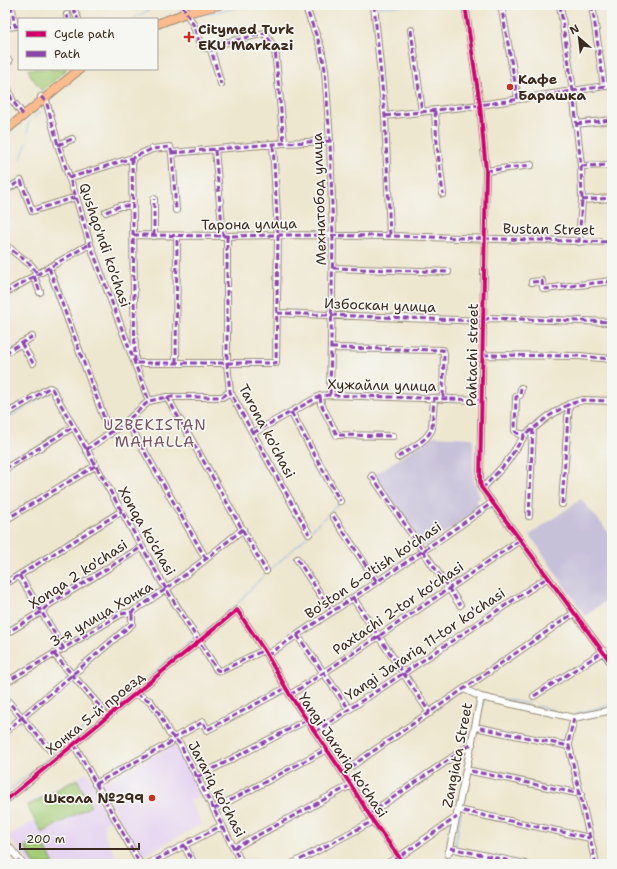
<svg xmlns="http://www.w3.org/2000/svg" width="617" height="869" viewBox="0 0 617 869" font-family="'Shantell Sans',sans-serif">
<style>
.built{fill:#e5d3f1}
.industrial{fill:#c7c0d9}
.green{fill:#a5cd78;stroke:#707c4b}
.lines{fill:none;stroke-linecap:round;stroke-linejoin:round}
.stream{stroke:#7fafea;stroke-width:1}
.minor-casing{stroke:#948876;stroke-width:8}
.major-casing{stroke:#948876;stroke-width:10}
.minor{stroke:#fff;stroke-width:6}
.major{stroke:#fbbb8d;stroke-width:8}
.quiet{stroke:#8e44ad;stroke-width:3;stroke-dasharray:6 3;stroke-linecap:butt}
.cycleway-casing{stroke:#f6f6f2;stroke-width:6}
.cycleway{stroke:#d6006c;stroke-width:4}
.poi-dot{fill:#c8321e;stroke:#f6f6f2;stroke-width:1.5}
.labels{text-anchor:middle;dominant-baseline:central;stroke-width:3.5;stroke-linejoin:round;paint-order:stroke}
.poi-label{font-size:14px;font-weight:bold;fill:#3b2a1e;stroke:#f6f6f2;text-anchor:start}
.street-label{font-size:14px;fill:#3b2a1e;stroke:#f6f6f2}
.neighbourhood-label{font-size:15px;letter-spacing:1px;fill:#765561;stroke:#f6f6f2}
</style>
<rect width="100%" height="100%" fill="#f6f6f2"/>
<filter id="ink" filterUnits="userSpaceOnUse"><feTurbulence type="fractalNoise" baseFrequency=".025" numOctaves="2"/><feDisplacementMap in="SourceGraphic" scale="8" xChannelSelector="R" yChannelSelector="G"/><feConvolveMatrix kernelMatrix="1 2 1 2 8 2 1 2 1" color-interpolation-filters="sRGB"/></filter>
<filter id="wash" filterUnits="userSpaceOnUse"><feTurbulence type="fractalNoise" baseFrequency=".012" numOctaves="4" result="noise"/><feDisplacementMap in="SourceGraphic" scale="16" xChannelSelector="R" yChannelSelector="G"/><feGaussianBlur stdDeviation="0.9" result="paint"/><feColorMatrix in="noise" values="0 0 0 0 0 0 0 0 0 0 0 0 0 0 0 0 0 1.4 0 .05"/><feComposite in="paint" operator="in"/></filter>
<g filter="url(#wash)">
<rect width="100%" height="100%" fill="#eee7cf"/>
<path class="built" d="M176 744 203 793 190 801 200 821V825L140 857 101 784Z
M87 773 112 819 105 822 103 832 120 864H30L8 836 37 819 28 803Z"/>
<path class="industrial" d="M433 436 473 438 474 480 480 498 476 500 480 508 424 547 374 475Z
M581 499 602 524 612 539V596L585 616 530 535Z"/>
<path class="green" d="M28 69H67L42 91 31 76Z
M77 779 91 806 42 833 27 806Z
M40 838 54 864H34L25 846Z"/>
<g class="lines">
<path class="stream" d="M453 5 461 7
M378 7 413 5
M192 17 199 15 252 5
M133 19 150 9 177 5
M28 132V123L41 111
M21 159 27 142
M5 420 50 392
M310 531 340 503
M269 571 308 536
M234 607 265 574
M199 636 231 609
M485 695 528 704
M536 706 553 710
M576 714 612 704
M480 716 484 700
M5 794 194 638
M461 809 463 798
M455 846 461 812
M446 864 449 856"/>
</g>
</g>
<g filter="url(#ink)">
<g class="lines">
<defs>
<path id="minor" d="M11 5 15 26
M182 5 193 24 200 44 204 48 265 33 275 49 284 143
M305 5 321 48 325 70 330 141 333 236 330 395
M374 5 385 116 390 236
M465 5 480 105 486 171 480 481 481 487 612 664
M501 5 518 99
M560 5 573 91 581 166 582 200 579 242
M592 5 604 86
M73 8 78 19
M67 15 68 19
M5 27 17 26
M411 30 422 112
M210 46 221 84
M5 62 9 61
M7 86 12 100 24 116
M41 97 46 101 49 111 58 145 76 197 90 244 149 401
M435 111 437 144 443 194
M385 116 480 105 612 85
M576 124 612 120
M58 145 72 139
M215 150 223 236
M172 153 284 143 330 141
M132 158 135 363H276L278 235 273 144
M581 166 612 165
M486 171 531 165
M69 178 132 158 152 149 170 147 172 153 176 210
M5 190 21 181 32 211 76 197
M582 200 612 198
M106 212 120 206H133
M133 235 227 236 278 235 390 236 612 242
M154 236V199
M227 236V363L230 392 309 534
M5 245 30 264 38 274
M49 268 110 434
M333 268 448 272
M34 276 40 292
M532 282 542 281 543 288 545 289 612 281
M5 293 90 244
M277 313 483 321 489 318 612 322
M21 343 33 363
M331 348 443 350 444 354 443 399
M5 353 32 337
M483 355 579 356 612 359
M176 363 177 236
M521 388 520 395 516 397 515 431 517 433 525 435
M320 396 321 404 337 435 393 436
M167 397 266 571
M291 412 340 501
M5 415 49 388 52 389 166 589 217 670 221 671 264 650
M127 421 206 559
M253 433 320 396 330 395 482 400
M86 450 127 421 149 401 167 397H222L230 392
M398 457C409 449 428 441 432 428L434 398
M5 469 73 427
M372 476 460 605
M482 489 507 462 525 435 549 416 569 404 583 400 612 401
M562 504 569 404
M333 516 377 582
M529 516 533 428
M5 520 95 466
M297 559 332 612
M19 575 64 649
M5 584 122 511
M353 598 430 713
M5 634 41 612 48 605 142 547
M297 635 349 709
M54 654 103 710
M267 655 423 551 492 503
M5 683 121 614 132 612 166 589 206 559 243 529
M464 689 481 697 574 718 612 710
M136 694 150 701 159 713 169 733 180 744 242 864
M290 695 379 636 520 540
M534 696 604 651
M5 698 50 750
M574 718 569 739V746L596 864
M480 728 569 746
M5 732 132 624V612
M315 732 548 577
M74 744 140 864
M471 771 581 794
M343 772 574 613
M197 777 307 720
M95 784 170 743 174 738 203 722 207 730 286 688
M5 801 237 610 264 650 290 695 351 785 373 821 404 864
M214 809 327 749
M463 811 590 838
M369 814 472 744
M5 842 23 864
M184 845 194 864
M234 848 351 785
M450 848 525 864
M448 854 450 848 481 697
M148 864 219 827 224 829
M292 864 373 821
M386 864 399 857 457 817"/>
<path id="major" d="M157 24 186 13 219 5
M5 131 80 69"/>
</defs>
<use href="#minor" class="minor-casing"/>
<use href="#major" class="major-casing"/>
<use href="#minor" class="minor"/>
<use href="#major" class="major"/>
<path class="quiet" d="M11 5 15 26
M182 5 193 24 200 44 204 48 265 33 275 49 284 143
M305 5 321 48 325 70 330 141 333 236 330 395
M374 5 385 116 390 236
M501 5 518 99
M560 5 573 91 581 166 582 200 579 242
M592 5 604 86
M73 8 78 19
M67 15 68 19
M5 27 19 26
M411 30 422 112
M210 46 221 84
M5 62 9 61
M7 86 12 100 24 116
M41 97 46 101 49 111 58 145 76 197 90 244 149 401
M435 111 437 144 443 194
M385 116 480 105 612 85
M576 124 612 120
M58 145 72 139
M215 150 223 236
M172 153 284 143 330 141
M132 158 135 363H276L278 235 273 144
M581 166 612 165
M486 171 531 165
M69 178 132 158 152 149 170 147 172 153 176 210
M5 190 21 181 32 211 76 197
M582 200 612 198
M106 212 120 206H133
M133 235 227 236 278 235 390 236 612 242
M154 236V199
M227 236V363L230 392 309 534
M5 245 30 264 38 274
M49 268 110 434
M333 268 448 272
M34 276 40 292
M532 282 542 281 543 288 545 289 612 281
M5 293 90 244
M277 313 483 321 489 318 612 322
M21 343 33 363
M331 348 443 350 444 354 443 399
M5 353 32 337
M483 355 579 356 612 359
M176 363 177 236
M521 388 520 395 516 397 515 431 517 433 525 435
M320 396 321 404 337 435 393 436
M167 397 266 571
M291 412 340 501
M5 415 49 388 52 389 166 589 217 670 221 671 264 650
M127 421 206 559
M253 433 320 396 330 395 482 400
M86 450 127 421 149 401 167 397H222L230 392
M398 457C409 449 428 441 432 428L434 398
M5 469 73 427
M372 476 460 605
M482 489 507 462 525 435 549 416 569 404 583 400 612 401
M562 504 569 404
M333 516 377 582
M529 516 533 428
M5 520 95 466
M297 559 332 612
M19 575 64 649
M5 584 122 511
M353 598 430 713
M5 634 41 612 48 605 142 547
M297 635 349 709
M54 654 103 710
M267 655 423 551 492 503
M5 683 121 614 132 612 166 589 206 559 243 529
M136 694 150 701 159 713 169 733 180 744 242 864
M290 695 379 636 520 540
M534 696 604 651
M5 698 50 750
M574 718 569 739V746L596 864
M480 728 569 746
M5 732 132 624V612
M315 732 548 577
M74 744 140 864
M471 771 581 794
M343 772 574 613
M197 777 307 720
M95 784 170 743 174 738 203 722 207 730 286 688
M214 809 327 749
M463 811 590 838
M369 814 472 744
M184 845 194 864
M5 847 8 846
M234 848 351 785
M450 848 525 864
M17 864 19 860
M148 864 219 827 224 829
M292 864 373 821
M386 864 399 857 457 817"/>
<defs>
<path id="cycleway" d="M465 5 480 105 486 171 480 481 481 487 612 664
M5 801 237 610 264 650 290 695 351 785 373 821 404 864"/>
</defs>
<use href="#cycleway" class="cycleway-casing"/>
<use href="#cycleway" class="cycleway"/>
</g>
</g>
<g class="poi-dot">
<path d="M187 31h4v4h4v4h-4v4h-4v-4h-4v-4h4z"/>
<circle cx="510" cy="87" r="4"/>
<circle cx="152" cy="798" r="4"/>
</g>
<g class="labels">
<g class="poi-label">
<text x="198" y="29">Citymed Turk<tspan x="198" dy="16">EKU Markazi</tspan></text>
<text x="518" y="79">Кафе<tspan x="518" dy="16">Барашка</tspan></text>
<text x="144" y="798" text-anchor="end">Школа №299</text>
</g>
<g class="street-label">
<text transform="translate(319 199) rotate(-92)">Мехнатобод улица</text>
<text transform="translate(249 224) rotate(-1)">Тарона улица</text>
<text transform="translate(549 229) rotate(1)">Bustаn Street</text>
<text transform="translate(105 245) rotate(71)">Qushqo'ndi ko'chasi</text>
<text transform="translate(380 305) rotate(2)">Избоскан улица</text>
<text transform="translate(472 355) rotate(-89)">Pahtachi street</text>
<text transform="translate(382 385) rotate(1)">Хужайли улица</text>
<text transform="translate(267 431) rotate(62)">Tarona ko'chasi</text>
<text transform="translate(147 531) rotate(60)">Xonqa ko'chasi</text>
<text transform="translate(373 570) rotate(-34)">Bo'ston 6-o'tish ko'chasi</text>
<text transform="translate(78 574) rotate(-33)">Xonqa 2 ko'chasi</text>
<text transform="translate(398 608) rotate(-34)">Paxtachi 2-tor ko'chasi</text>
<text transform="translate(101 614) rotate(-30)">3-я улица Хонка</text>
<text transform="translate(425 644) rotate(-34)">Yangi Jarariq 11-tor ko'chasi</text>
<text transform="translate(95 713) rotate(-39)">Хонка 5-й проезд</text>
<text transform="translate(343 755) rotate(56)">Yangi Jarariq ko'chasi</text>
<text transform="translate(457 755) rotate(-79)">Zangiata Street</text>
<text transform="translate(217 789) rotate(62)">Jarariq ko'chasi</text>
</g>
<g class="neighbourhood-label">
<text x="155" y="425">UZBEKISTAN<tspan x="155" dy="17">MAHALLA</tspan></text>
</g>
</g>
<rect width="617" height="869" fill="none" stroke="#f6f6f2" stroke-width="20"/>
<rect x="18" y="18" width="140" height="52" fill="#f6f6f2" stroke="#aba49d"/>
<rect x="26" y="31" width="20" height="6" fill="#d6006c" stroke="#aba49d"/>
<text x="54" y="38" font-size="12" fill="#3b2a1e">Cycle path</text>
<rect x="26" y="51" width="20" height="6" fill="#8e44ad" stroke="#aba49d"/>
<text x="54" y="58" font-size="12" fill="#3b2a1e">Path</text>
<g transform="translate(579 38) rotate(332)" stroke="#f6f6f2" stroke-width="3" paint-order="stroke">
<path d="M0-3L7 15L0 10L-7 15Z" fill="#3b2a1e"/>
<text y="-6" font-size="11" font-weight="bold" text-anchor="middle" fill="#3b2a1e">N</text>
</g>
<path d="M20 843v6h119v-6" fill="none" stroke="#3b2a1e" stroke-width="2"/>
<text x="26" y="843" font-size="12" fill="#3b2a1e" stroke="#f6f6f2" stroke-width="3" paint-order="stroke">200 m</text>
</svg>
